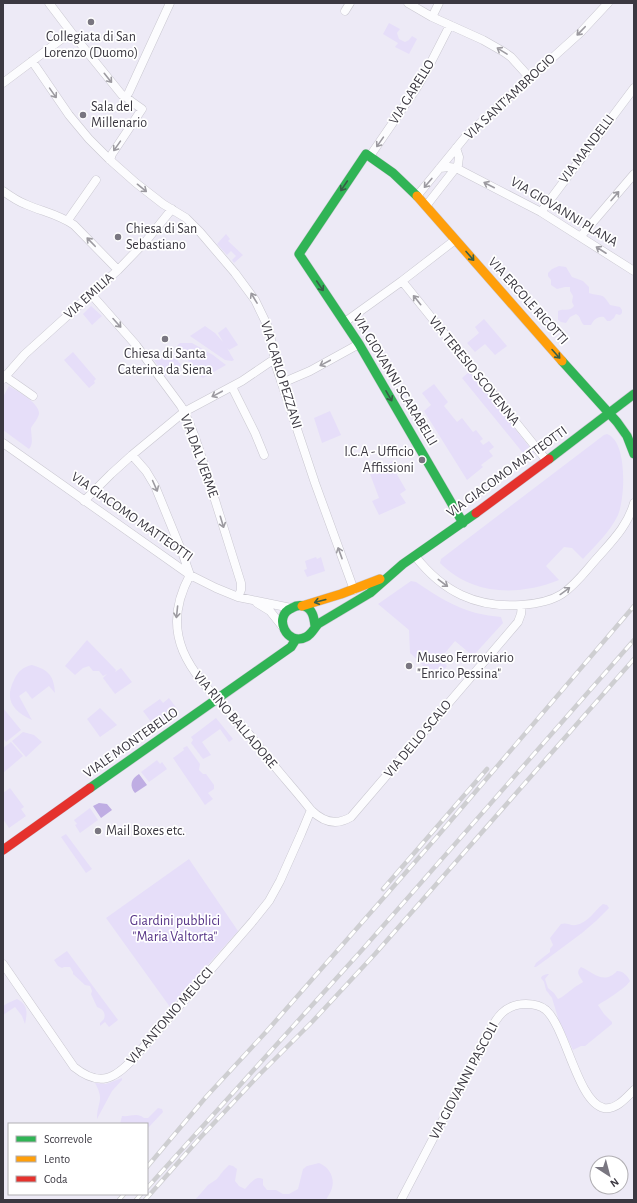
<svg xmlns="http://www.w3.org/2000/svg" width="637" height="1203" viewBox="0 0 637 1203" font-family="'Alegreya Sans',sans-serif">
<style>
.green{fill:#e6def9}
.water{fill:#bfade3}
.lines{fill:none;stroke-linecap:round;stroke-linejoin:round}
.street-casing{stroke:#c9c7d0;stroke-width:9}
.fast-casing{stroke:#c9c7d0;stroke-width:10}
.slow-casing{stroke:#c9c7d0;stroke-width:10}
.jam-casing{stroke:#c9c7d0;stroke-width:10}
.street{stroke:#fcfcfe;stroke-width:8}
.fast{stroke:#30b455;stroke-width:9}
.slow{stroke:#ff9f0a;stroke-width:9}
.jam{stroke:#e5322d;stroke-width:9}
.rail-casing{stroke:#ceced1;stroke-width:4.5}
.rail{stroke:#fff;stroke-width:3;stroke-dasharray:9;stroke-linecap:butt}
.oneway{stroke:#9c9aa0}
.oneway2{stroke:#385d47}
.poi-dot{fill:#797680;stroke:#fff;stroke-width:1.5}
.labels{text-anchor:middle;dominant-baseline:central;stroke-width:3.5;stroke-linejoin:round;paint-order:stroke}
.poi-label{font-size:14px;fill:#3b3841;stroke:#fff;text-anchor:start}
.street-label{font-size:14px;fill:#3b3841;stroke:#fff}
.park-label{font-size:14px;fill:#543185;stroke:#fff}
</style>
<rect width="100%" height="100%" fill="#edeaf6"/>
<path class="green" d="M389 23 400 29 397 33 399 39 405 42 409 40 412 36 417 39 409 54 395 47 398 43 383 34Z
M226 234 230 239 228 241 243 255 234 263 232 260 236 256 231 251 227 255 217 244Z
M559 266 566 267 572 277 583 281 589 287V293C602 297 602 292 610 305L620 307 622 310V313L620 315 616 314 614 318 610 321H607L604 317C597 316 594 320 591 325H584C580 322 581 316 576 314L570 317 566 323 561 322 558 320V311C563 308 570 312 574 306L572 302 573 296 570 291V287H565L557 289 551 285V280L548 276V273L552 269Z
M91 306 102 316 92 325 83 314Z
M484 319 507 346 495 355 485 344 475 352 467 343 479 333 475 327Z
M205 326 215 333 223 342 218 333 226 327 238 345 229 350 227 348 234 360 232 361 225 360 190 336Z
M180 343H192L213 355 226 365 203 378 201 377 177 346Z
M169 349 181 365 165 376 154 360Z
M73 352 96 379 94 381 95 383 89 388 64 360Z
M470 371 534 453 527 458 462 378Z
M434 384 448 402 444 406 457 422 462 418 473 432 476 430 483 439 480 441 483 445 489 441 494 447 489 451 493 456 481 465 483 467 467 480 424 411 431 405 422 393Z
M9 386C17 391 40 403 39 414 38 419 33 424 31 428 31 436 34 443 29 449L3 430V397Z
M330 411 341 435 322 443 314 418Z
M607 434C628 441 625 499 618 515 610 532 595 546 583 559L572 548 564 547 546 566 559 580C519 596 473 596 440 563L441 559 604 435Z
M392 461 397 469 395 471 406 490 400 494 406 503 379 515 372 501 379 498 370 474Z
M316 557 317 559 321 557 325 571 307 577 304 570 307 569 305 561Z
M411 581 416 582C435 595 454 607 476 613 484 615 493 616 501 617L503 623 473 656 455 641 440 659 447 666 436 679 422 666 423 665 410 653 409 630 378 604Z
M87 640 116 670 115 672 121 668 132 682 115 694 103 678 107 674 103 676 99 671H93L89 666 83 668 75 675 65 666Z
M32 665C49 670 54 676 55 693L49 686 32 699 26 691 19 696 32 720C13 711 4 700 14 680 18 671 23 667 32 665Z
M169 698 178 710 154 726 143 711 160 699 163 703Z
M3 708 21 730 6 742 3 738Z
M100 708 117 725 100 737 87 719Z
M216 718 233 739 229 742 220 729 202 742 211 755 203 759 191 743 193 740 191 737Z
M23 732 34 735 42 742 26 757 12 741Z
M11 742 23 756 3 773V748Z
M187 746 200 764 199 770 203 774H206L214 785V789L208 793 213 799 205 805 173 758 184 750 183 748Z
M157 760 160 764 162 762 167 769 149 782 141 772Z
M10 788 24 807 21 809 26 816 9 828 3 819V793Z
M90 808 98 820 80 833 75 825 77 824 74 820Z
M66 834 92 869 86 873 61 837Z
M189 859 238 931 170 1007 106 918Z
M603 904 607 905 609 908 596 921 582 933 547 959 536 967H534L536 963 550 952V949L553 945 550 938 561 924C567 922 570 926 576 925 588 923 594 911 603 904Z
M67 951 118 1020 109 1027 105 1022 100 1026V1023L104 1019C106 1013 103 1009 97 1007L91 994 92 991 90 986 85 985 73 974V972L70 967H64L62 968 58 966 54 960Z
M581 967C594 973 604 985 617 971 623 971 628 976 630 981 626 988 606 1000 598 1005L604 1014 612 1022V1024L585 1046H581L573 1050 559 1021 552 998 546 990 544 982 541 978C542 975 546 974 549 974L545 979 548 988 554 993 558 999 562 997 575 987 583 982C580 976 575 973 581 967Z
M17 999C29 1005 27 1014 25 1024L22 1016 15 1007 3 1015V1006L8 1003Z
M122 1078V1080L112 1091 97 1119C97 1102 105 1101 95 1083L106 1084Z
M158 1108 162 1109 163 1112 147 1129V1124H120L122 1116C131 1117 137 1112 144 1118H148Z
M319 1163C329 1167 335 1177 332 1188 331 1192 328 1196 326 1200H195L208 1185 217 1179 223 1171 229 1165 233 1166 237 1169 235 1181 239 1186 245 1189C250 1184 255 1175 263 1179V1185L267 1190H276L283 1194H289L298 1189 303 1169 307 1166Z"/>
<path class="water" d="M139 774 147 785 135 793C129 786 131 779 139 774Z
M99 803 107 804 112 810 101 818 93 806Z"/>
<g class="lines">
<defs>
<path id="street" d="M49 3 71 32 122 95 126 97 129 92 170 3
M408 3 432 17 483 40 504 52 511 57 530 78
M345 11 350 3
M432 17 439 3
M32 61 69 115 89 139 110 160 136 183 163 204 186 218 200 232 235 273 255 300 269 329 276 366 315 483 354 590
M3 83 71 32
M370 156 416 89 427 70 450 25
M110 160 112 154 142 109 132 102 126 97
M440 168 449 167 456 168 541 212 634 271
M3 191C10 196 17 201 25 204 43 212 58 214 74 225L118 270
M417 196 466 136 581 32 608 3
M426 206 458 165 459 157 456 148
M541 212 634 88
M68 220 96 180
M581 236 634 174
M402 281 547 461
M91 294 136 345 181 406C189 420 194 434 199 449L241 583V590L238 597
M345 322 402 281 455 240
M3 375 33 396
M3 379 25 354 118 270 146 241 172 209
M282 383 310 371 359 344
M232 387 255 433 264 455
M3 443 190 575 216 588 238 597 291 608
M132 455 146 471 155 486 182 552 190 575C151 647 207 685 249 734 256 742 261 750 268 758 282 776 297 792 311 810 323 822 336 826 351 817L518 622 521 614 522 605
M84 501 111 474 132 455 184 412 242 381 270 362 275 361
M415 556C443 592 476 608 521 605 535 604 551 601 562 594 577 584 587 569 599 556 613 540 628 525 634 503
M257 603 270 611 282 626
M3 964 74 1067C99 1087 114 1080 134 1058L253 921 269 901 280 881 301 834 311 810
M401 1200 485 1039C495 1021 502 1004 526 1004 533 1004 540 1005 546 1010 566 1028 578 1103 604 1108 616 1110 626 1098 634 1090"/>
<path id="fast" d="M417 196 393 173 366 154 299 254 359 344 463 523
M562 361 617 422 627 436 634 454
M549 459 634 394
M315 626C314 618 313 609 304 606 300 605 295 606 292 608 272 616 287 647 306 637 312 634 314 628 318 624L370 593 403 564 476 513
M90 788 291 647 296 639"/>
<path id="slow" d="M417 196 562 361
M302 606 341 594 380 579"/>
<path id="jam" d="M476 513 549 459
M3 850 90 788"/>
</defs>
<use href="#street" class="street-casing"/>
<use href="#fast" class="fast-casing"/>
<use href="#slow" class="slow-casing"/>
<use href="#jam" class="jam-casing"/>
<use href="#street" class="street"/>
<use href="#fast" class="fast"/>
<use href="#slow" class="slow"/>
<use href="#jam" class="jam"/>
<defs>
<path id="rail" d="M383 889 487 769
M147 1167 206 1097 266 1032 436 838 634 606
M147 1188 362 950 634 640
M119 1200 124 1194
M136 1200 141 1194
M145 1200 199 1139 259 1075 312 1022 375 954 634 659"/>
</defs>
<use href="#rail" class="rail-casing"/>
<use href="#rail" class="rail"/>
</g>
<defs><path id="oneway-shaft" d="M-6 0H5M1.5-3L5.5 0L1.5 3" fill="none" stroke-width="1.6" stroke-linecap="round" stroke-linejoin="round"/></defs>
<g class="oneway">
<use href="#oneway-shaft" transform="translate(581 31) rotate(134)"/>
<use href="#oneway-shaft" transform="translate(502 51) rotate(-148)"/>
<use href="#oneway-shaft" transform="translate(108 78) rotate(51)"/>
<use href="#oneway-shaft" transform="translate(53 93) rotate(55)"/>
<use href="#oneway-shaft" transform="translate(380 142) rotate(125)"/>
<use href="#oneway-shaft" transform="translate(117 146) rotate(125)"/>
<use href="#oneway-shaft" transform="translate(428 183) rotate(130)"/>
<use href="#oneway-shaft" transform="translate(489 185) rotate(-153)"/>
<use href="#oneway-shaft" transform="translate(142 188) rotate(39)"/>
<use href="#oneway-shaft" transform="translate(615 196) rotate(-49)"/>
<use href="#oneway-shaft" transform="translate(91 242) rotate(-134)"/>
<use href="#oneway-shaft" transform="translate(601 250) rotate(-147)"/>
<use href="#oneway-shaft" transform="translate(254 298) rotate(-121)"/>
<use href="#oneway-shaft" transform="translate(417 300) rotate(-129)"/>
<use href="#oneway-shaft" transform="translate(117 323) rotate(48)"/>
<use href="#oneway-shaft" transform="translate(325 363) rotate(152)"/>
<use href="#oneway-shaft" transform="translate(217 394) rotate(152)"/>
<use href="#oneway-shaft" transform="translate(155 486) rotate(66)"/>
<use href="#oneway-shaft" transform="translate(222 522) rotate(73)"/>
<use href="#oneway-shaft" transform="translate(340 553) rotate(-110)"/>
<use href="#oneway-shaft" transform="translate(443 583) rotate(37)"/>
<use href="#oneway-shaft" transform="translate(565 591) rotate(-36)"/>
<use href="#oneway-shaft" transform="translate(177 612) rotate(96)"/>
</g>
<g class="oneway2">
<use href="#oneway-shaft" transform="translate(344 186) rotate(124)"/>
<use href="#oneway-shaft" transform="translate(470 256) rotate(49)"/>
<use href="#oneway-shaft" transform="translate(320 286) rotate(56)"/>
<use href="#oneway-shaft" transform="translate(556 354) rotate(48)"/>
<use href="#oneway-shaft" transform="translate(389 396) rotate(60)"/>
<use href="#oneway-shaft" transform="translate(320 601) rotate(165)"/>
</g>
<g class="poi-dot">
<circle cx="91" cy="22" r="4"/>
<circle cx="83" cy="115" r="4"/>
<circle cx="118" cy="237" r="4"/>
<circle cx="165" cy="339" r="4"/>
<circle cx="422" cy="460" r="4"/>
<circle cx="409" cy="666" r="4"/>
<circle cx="98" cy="831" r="4"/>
</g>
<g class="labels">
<g class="poi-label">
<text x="91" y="37" text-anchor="middle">Collegiata di San<tspan x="91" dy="16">Lorenzo (Duomo)</tspan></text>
<text x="91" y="107">Sala del<tspan x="91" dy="16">Millenario</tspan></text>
<text x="126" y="229">Chiesa di San<tspan x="126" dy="16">Sebastiano</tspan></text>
<text x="165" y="354" text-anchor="middle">Chiesa di Santa<tspan x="165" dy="16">Caterina da Siena</tspan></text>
<text x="414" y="452" text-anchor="end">I.C.A - Ufficio<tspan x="414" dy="16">Affissioni</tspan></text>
<text x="417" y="658">Museo Ferroviario<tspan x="417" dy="16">"Enrico Pessina"</tspan></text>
<text x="106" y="831">Mail Boxes etc.</text>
</g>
<g class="street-label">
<text transform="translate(412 92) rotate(-58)">VIA GARELLO</text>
<text transform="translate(510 97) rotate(-43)">VIA SANT'AMBROGIO</text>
<text transform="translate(587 149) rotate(-53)">VIA MANDELLI</text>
<text transform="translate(564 212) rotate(31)">VIA GIOVANNI PLANA</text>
<text transform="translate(89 296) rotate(-42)">VIA EMILIA</text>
<text transform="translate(528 301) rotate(48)">VIA ERCOLE RICOTTI</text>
<text transform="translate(474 371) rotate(51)">VIA TERESIO SCOVENNA</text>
<text transform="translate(281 375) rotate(73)">VIA CARLO PEZZANI</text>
<text transform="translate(395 380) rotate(59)">VIA GIOVANNI SCARABELLI</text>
<text transform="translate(199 456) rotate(70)">VIA DAL VERME</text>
<text transform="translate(507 472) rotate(-36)">VIA GIACOMO MATTEOTTI</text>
<text transform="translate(132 517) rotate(35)">VIA GIACOMO MATTEOTTI</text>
<text transform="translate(235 720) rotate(50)">VIA RINO BALLADORE</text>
<text transform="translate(418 739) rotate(-50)">VIA DELLO SCALO</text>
<text transform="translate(131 743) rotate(-35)">VIALE MONTEBELLO</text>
<text transform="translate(170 1016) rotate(-49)">VIA ANTONIO MEUCCI</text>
<text transform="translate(464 1081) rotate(-62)">VIA GIOVANNI PASCOLI</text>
</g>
<g class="park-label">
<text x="175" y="921">Giardini pubblici<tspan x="175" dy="16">"Maria Valtorta"</tspan></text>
</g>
</g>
<rect width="637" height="1203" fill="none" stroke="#3b3841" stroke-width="8"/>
<rect x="8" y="1123" width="140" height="72" fill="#ffffff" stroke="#b1afb3"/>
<rect x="16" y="1136" width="20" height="6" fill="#30b455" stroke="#b1afb3"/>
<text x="44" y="1143" font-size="12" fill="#3b3841">Scorrevole</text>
<rect x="16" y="1156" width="20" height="6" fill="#ff9f0a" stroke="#b1afb3"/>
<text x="44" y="1163" font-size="12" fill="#3b3841">Lento</text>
<rect x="16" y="1176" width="20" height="6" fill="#e5322d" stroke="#b1afb3"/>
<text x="44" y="1183" font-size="12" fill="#3b3841">Coda</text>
<g transform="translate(609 1175) rotate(144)"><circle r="19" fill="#ffffff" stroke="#b1afb3"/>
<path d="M0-3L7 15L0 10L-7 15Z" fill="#797680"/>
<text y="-6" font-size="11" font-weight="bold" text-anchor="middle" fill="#3b3841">N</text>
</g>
</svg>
